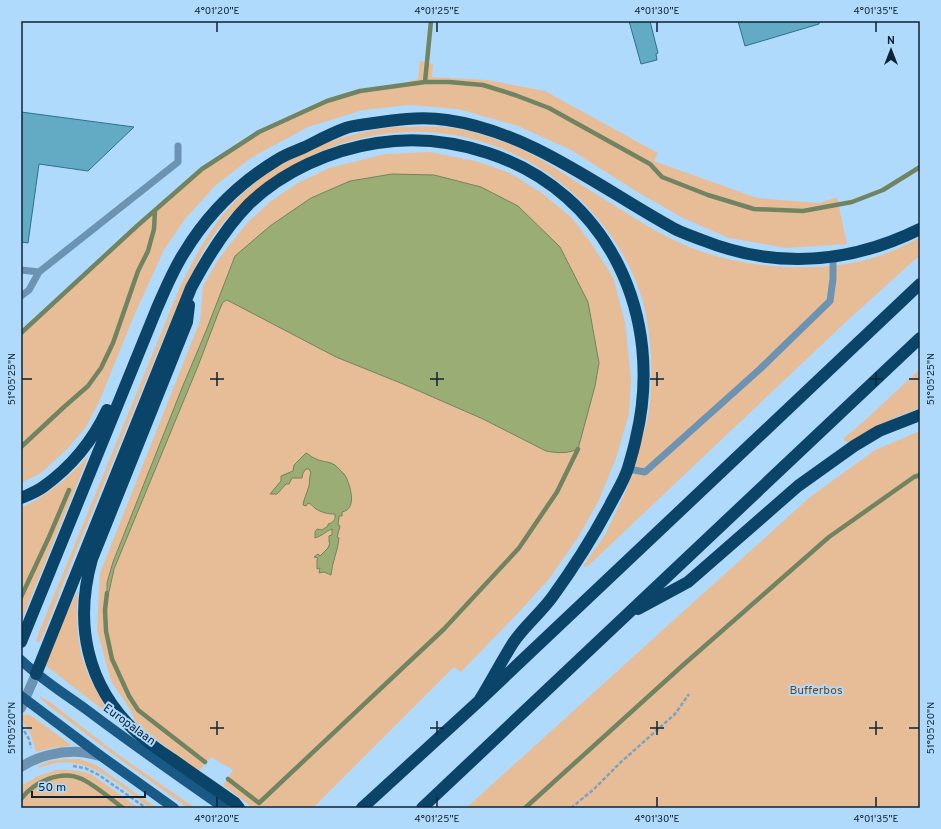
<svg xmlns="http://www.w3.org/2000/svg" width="941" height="829" viewBox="0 0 941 829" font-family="Overpass,sans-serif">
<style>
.green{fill:#e7bd97}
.water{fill:#9aad75;stroke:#708461}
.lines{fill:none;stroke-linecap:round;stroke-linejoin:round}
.stream{stroke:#708461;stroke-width:4.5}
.building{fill:#63aac4;stroke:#2a738c}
.path{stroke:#7fa2bf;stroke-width:2.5;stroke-dasharray:4 2;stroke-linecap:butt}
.service{stroke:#6d93b2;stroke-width:7}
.tertiary{stroke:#6d93b2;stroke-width:10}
.primary{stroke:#195985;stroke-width:10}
.motorway{stroke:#0b4469;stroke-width:12}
.ticks{fill:none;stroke:#0e2333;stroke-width:1.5}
.labels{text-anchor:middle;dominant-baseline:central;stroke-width:4;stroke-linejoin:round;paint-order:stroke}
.park-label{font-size:12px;fill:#734613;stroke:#b0dafc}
.street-label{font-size:12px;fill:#0e2333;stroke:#b0dafc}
.neatline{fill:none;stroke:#0e2333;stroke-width:1.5}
.ticks-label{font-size:10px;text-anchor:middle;fill:#0e2333}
</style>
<rect width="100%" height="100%" fill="#b0dafc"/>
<path class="green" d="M420 61 433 64 432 77 487 80 545 91 658 153 654 161 757 198 820 203 837 197 847 244 787 248 729 238 683 218 639 193 571 150 518 126 458 109 410 105 363 110 308 127 251 158 216 185 185 219 164 250 134 316 99 402 86 427 67 449 41 473 21 483V333L137 226 202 169 259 132 327 101 360 91 394 86 418 79Z
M394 127C411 127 428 126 445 127 464 128 483 135 501 141 539 154 570 179 604 199 628 214 654 231 680 243 734 268 815 275 873 258 889 253 905 246 920 237V255L848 320 588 566 585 567 583 566C590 555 598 545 605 535 609 527 612 519 616 512 620 502 626 493 629 483 633 473 635 463 638 453 641 440 646 428 648 416 654 380 652 338 643 302 630 256 599 213 562 184 457 101 320 121 230 215 199 248 184 291 166 332 136 404 107 477 77 549 69 569 61 588 54 608 49 620 45 632 39 643L36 641 39 632 179 289C194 258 210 227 234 202 276 158 335 134 394 127Z
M430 152 475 161 510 173 542 193 572 218 591 243 613 277 625 322 631 378 629 414 616 458 599 500 579 536 549 579 520 611 461 672 454 667 313 808H253L223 785 233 770 211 757 199 771 146 732 136 723 129 708 111 681 97 630 100 573 200 321 203 286 216 263 227 248 249 221 271 201 296 184 329 168 385 154Z
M920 369V408C893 417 873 428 849 442L844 441V438L862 423Z
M920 431V808H466L810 497 875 450Z
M89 455 21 622V508C48 495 69 477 89 455Z
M78 590C76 614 76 639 84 663 89 680 100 697 109 713L102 709 45 665 65 616Z
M40 696 50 702 116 753 195 808H188L119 759 50 707 40 698Z
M26 714 32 716 70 744V746L52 748 36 752 30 732 22 721V716Z
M67 759H80L96 765 157 808H150C115 784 86 749 39 768L38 766 49 761Z
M56 770C68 769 80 770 91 774L139 808H21V786L38 776Z"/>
<path class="water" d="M392 174 434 175 481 187 518 206 560 247 588 302 599 363 595 386 578 449C567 454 557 453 546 451L483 419 403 384 336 357 227 300 223 302 219 311 198 366 114 569 109 592 107 593V583L113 562 182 388 206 331 235 256 270 226 311 198 350 181Z
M306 453C309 454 311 457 314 458 320 462 329 461 335 465 338 468 344 473 346 477 351 488 357 509 342 512V516H339L338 525 340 526 337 537 339 538C338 551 332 562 331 575L324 572 319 573 320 568 317 569V560L318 558 314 557 318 554 320 556 328 548 330 543 329 542V536L332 535V529C328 530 322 536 315 538V532L317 529 322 530 328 526V524C333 523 336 520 335 514 328 514 323 513 316 509 313 507 312 504 308 503L306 506 303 505C304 498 307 493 309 486 310 481 309 477 311 473L309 469H306L303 473 302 478H292L289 484H286L277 494H270L281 481V476L293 471 294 465Z"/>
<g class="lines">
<path class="stream" d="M425 82 431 21
M21 333 137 226 202 169 259 132 327 101 360 91 425 82H449L483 85 515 95 549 108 650 164 662 177 708 195 754 209 803 211 852 202 883 190 920 167
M21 447 64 407 88 386 101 368 113 343 138 271 148 251 154 229 155 211
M107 593 105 610 106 631 112 659 129 696 138 710 205 762
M21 597 49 537 69 490
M228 779 259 803 444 629 519 548 557 492 578 449
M21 799C34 782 61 769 82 779 96 786 111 799 123 808
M525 808 682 666 829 537 914 477 920 475"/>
</g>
<path class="building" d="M629 21H650L658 53 656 54 657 60 641 64Z
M738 21H819V24L745 46Z
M21 112 134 127 88 171 39 164 28 243 21 242Z"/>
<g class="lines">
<path class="path" d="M21 726 29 739 31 748
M73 766 85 768 99 775 146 808
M571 808 594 789 621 762 675 714 689 694"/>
<path class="service" d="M21 270 39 272 178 162V146
M21 296 29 290 39 272
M628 469 645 472 760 369 830 301 833 279V258"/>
<path class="tertiary" d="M21 708 36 674
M21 767C37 756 60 751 79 752 86 752 94 755 101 756"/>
<path class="primary" d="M21 660C41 679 65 694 87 710 132 744 178 776 224 808
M21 696 101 756 174 808"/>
<path class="motorway" d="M189 305 187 322 92 559C74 623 86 685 136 732 147 742 160 751 172 759 193 774 214 788 235 803L239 808
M21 498C28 495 36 492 43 487 71 467 93 440 107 410
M638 609 688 582 798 486 854 446 879 431 920 415
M21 642 157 308C165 290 173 270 184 253 207 215 239 183 277 160 286 154 296 151 305 147 319 140 332 133 346 128 352 126 360 125 367 124 393 120 420 116 447 120 531 132 600 188 673 228 682 233 692 236 702 240 775 269 849 264 920 229
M36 674 191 288C207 258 225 228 249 204 283 171 331 150 377 143 415 137 452 141 488 153 610 193 665 318 636 438 634 448 631 458 628 468 624 481 616 493 610 505 593 537 574 567 553 596 541 613 524 626 513 643 501 662 491 682 479 701
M362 808 479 701 920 284
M422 808 920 338"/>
</g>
<path class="ticks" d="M217 22V32M437 22V32M657 22V32M876 22V32M217 372V386M437 372V386M657 372V386M876 372V386M22 379H32M210 379H224M430 379H444M650 379H664M869 379H883M909 379H919M217 721V735M437 721V735M657 721V735M876 721V735M22 728H32M210 728H224M430 728H444M650 728H664M869 728H883M909 728H919M217 797V807M437 797V807M657 797V807M876 797V807"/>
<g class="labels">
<g class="park-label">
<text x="816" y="691">Bufferbos</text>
</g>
<g class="street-label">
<text transform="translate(129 725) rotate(36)">Europalaan</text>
</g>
</g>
<rect width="941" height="829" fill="none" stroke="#b0dafc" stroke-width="44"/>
<g transform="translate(891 50)" stroke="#b0dafc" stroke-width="3" paint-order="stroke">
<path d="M0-3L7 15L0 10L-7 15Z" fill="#0e2333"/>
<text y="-6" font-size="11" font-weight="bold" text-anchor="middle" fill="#0e2333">N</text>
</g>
<path d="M32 791v6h113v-6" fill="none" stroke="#0e2333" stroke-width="2"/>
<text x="38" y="791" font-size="12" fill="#0e2333" stroke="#b0dafc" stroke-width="3" paint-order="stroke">50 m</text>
<rect x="22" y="22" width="897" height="785" class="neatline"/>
<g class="ticks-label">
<text x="217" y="14">4°01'20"E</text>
<text x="437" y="14">4°01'25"E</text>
<text x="657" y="14">4°01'30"E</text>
<text x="876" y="14">4°01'35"E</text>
<text transform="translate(11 379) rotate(-90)" y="4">51°05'25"N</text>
<text transform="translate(930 379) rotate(-90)" y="4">51°05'25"N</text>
<text transform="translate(11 728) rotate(-90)" y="4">51°05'20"N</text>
<text transform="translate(930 728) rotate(-90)" y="4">51°05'20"N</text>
<text x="217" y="822">4°01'20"E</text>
<text x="437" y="822">4°01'25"E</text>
<text x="657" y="822">4°01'30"E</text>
<text x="876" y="822">4°01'35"E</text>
</g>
</svg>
